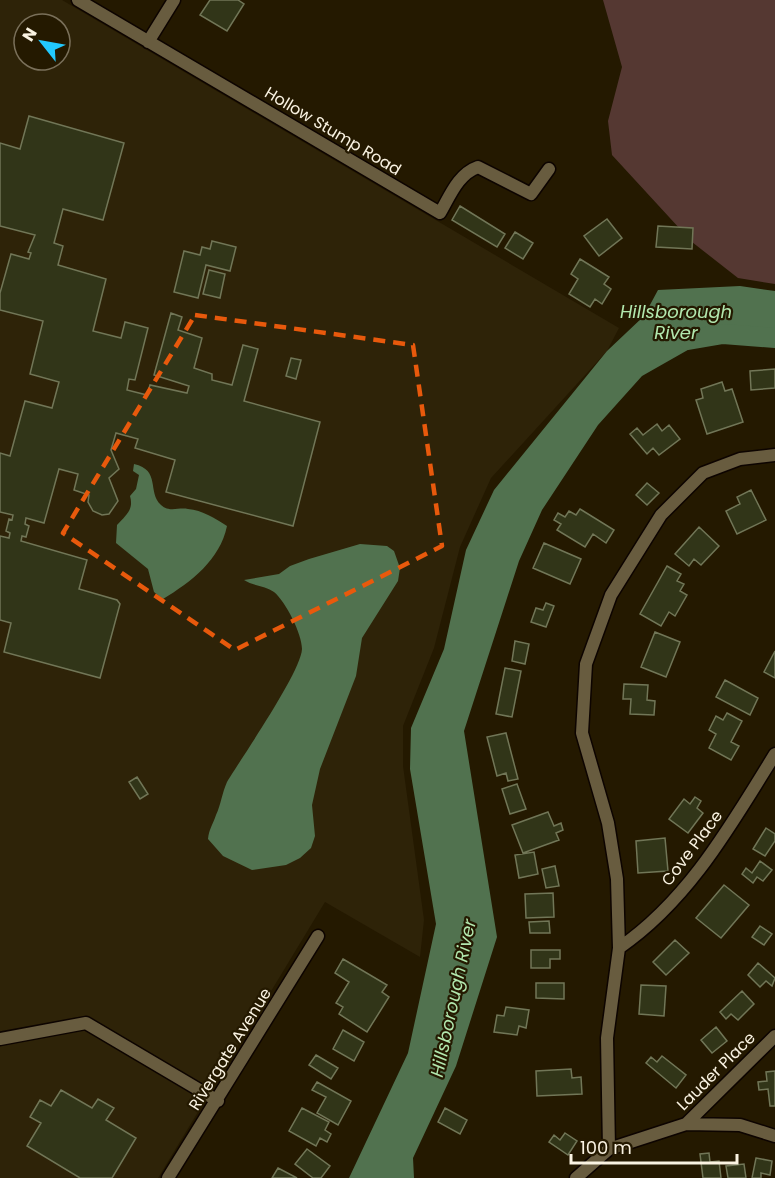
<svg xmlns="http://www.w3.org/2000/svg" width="775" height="1178" viewBox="0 0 775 1178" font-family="Poppins,sans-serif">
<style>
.built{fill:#2e2308;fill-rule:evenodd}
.green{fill:#553832}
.water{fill:#51724f}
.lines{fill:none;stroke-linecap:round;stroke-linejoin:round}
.river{stroke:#51724f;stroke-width:20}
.building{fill:#313518;stroke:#717657;stroke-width:1.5}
.minor-casing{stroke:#0d0400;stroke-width:15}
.minor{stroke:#685c3f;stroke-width:12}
.marked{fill:none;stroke:#e8590c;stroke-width:4.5;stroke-dasharray:12 8;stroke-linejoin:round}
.labels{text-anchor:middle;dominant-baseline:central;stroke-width:4.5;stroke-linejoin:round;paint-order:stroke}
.street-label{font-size:16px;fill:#faf3e2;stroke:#241900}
.water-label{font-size:18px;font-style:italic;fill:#b2e8ae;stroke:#241900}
</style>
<rect width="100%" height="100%" fill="#241900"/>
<path class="built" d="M0 0H62L619 328 607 351 491 478 460 547 434 648 403 726V766L424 920 420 957 325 902 158 1178H0ZM24 24H60V60H24Z"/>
<path class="green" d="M603 0H775V284L738 278 692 242 612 155 608 121 622 67Z"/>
<path class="water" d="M740 286 775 291V344L730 326 642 376 598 425 542 510 519 561 464 731 497 937 456 1066 413 1158 414 1178H349L408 1053 436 924 410 769 411 728 444 649 466 550 494 490 607 351 644 316 658 290Z
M134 464C161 470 147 492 161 505 170 513 178 507 188 509 202 510 216 519 227 526 220 560 191 582 163 599L154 592 148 569 116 543 117 525C126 515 134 510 130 496L136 489 139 475 133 471Z
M360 544 387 546 394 551 400 568 398 581 362 638 356 676 320 769 312 805 315 836 311 848 300 858 286 865 252 870 223 856 208 839C209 829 213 824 216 815 221 804 222 793 227 782 242 757 301 672 302 649 302 634 286 602 274 592 266 586 253 586 244 580L279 574 290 566 309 559Z"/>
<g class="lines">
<path class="river" d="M688 340 723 334 775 338"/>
</g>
<path class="building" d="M210 0H238L244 4 227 31 200 15Z
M29 116 124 143 103 220 63 209 54 243 63 246 58 265 106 279 93 331 121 338 125 322 148 328 135 380 129 379 127 390 147 395 150 385 187 393 189 386 154 375 171 313 182 317 178 330 202 338 194 368 212 374V380L232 385 243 345 258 349 244 401 320 422 293 526 166 492 175 460 135 448 138 439 116 433 111 450 119 469 109 478 118 501 109 514 102 515 93 511 88 502 89 495 74 490 78 474 59 469 44 523 26 518 25 524 29 526 26 537 22 536 21 541 87 560 79 589 117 600 120 604 100 678 4 652 11 623 0 620V536L9 538 10 533 6 531 9 519 12 520 13 515 0 512V453L10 456 25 401 52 408 59 382 30 374 43 321 0 310V293L11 254 29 259 31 253 28 252 35 235 0 226V143L20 149Z
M460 206 505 234 497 247 452 220Z
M607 219 622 238 599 256 584 236Z
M658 226 693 228 692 249 656 247Z
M515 232 533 243 523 259 505 248Z
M212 241 236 247 230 271 206 265 198 298 174 292 184 251 200 255 202 247 210 249Z
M580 259 609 277 604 284 611 289 602 304 595 299 590 307 569 294 578 279 571 274Z
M209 270 225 274 220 298 203 294Z
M291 358 301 360 296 379 286 376Z
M775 369V388L751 390 750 371Z
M722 382 725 391 732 389 743 422 707 434 696 400 703 398 701 389Z
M657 424 662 431 669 425 680 439 659 455 653 448 647 454 630 434 637 428 643 435Z
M647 483 659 493 647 505 636 495Z
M751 490 766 520 737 534 726 511 740 504 737 497Z
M580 509 614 530 606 543 593 534 585 547 557 530 561 524 554 520 558 513 565 517 569 511 576 515Z
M699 527 719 546 701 565 694 559 689 566 675 554Z
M544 543 581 559 570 584 533 568Z
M667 566 681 574 677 581 684 584 680 591 687 595 675 616 669 612 661 626 640 614Z
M546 603 554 606 546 627 531 622 536 608 543 610Z
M655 632 680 642 666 677 641 667Z
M515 641 529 644 525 664 512 661Z
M775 651V678L764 672Z
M505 668 521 671 512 717 496 714Z
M725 680 758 698 750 715 716 697Z
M624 684 648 685 647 700 655 701 654 715 630 714 631 699H623Z
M727 713 742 721 731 742 739 746 731 760 709 748 716 734 709 730 716 716 723 720Z
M506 733 518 779 508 781 506 773 497 776 487 737Z
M137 777 148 794 140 799 129 782Z
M517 784 526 809 510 814 502 789Z
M695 797 701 801 697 808 703 813 688 833 669 819 684 799 690 804Z
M548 812 554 826 561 823 563 830 556 833 559 840 523 853 512 825Z
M766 828 775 834V841L765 856 753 849Z
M665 838 668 871 638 873 636 841Z
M534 852 538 874 519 878 515 855Z
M760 861 772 870 763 881 757 877 753 883 742 874 746 868 752 873Z
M555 866 559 886 546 888 542 869Z
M724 885 749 905 721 938 696 918Z
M553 893 554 917 526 918 525 894Z
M549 921 550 933H530L529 922Z
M760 926 772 934 764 945 752 937Z
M675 940 689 953 666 975 653 962Z
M531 950H560V959H550V968H531Z
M343 959 387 985 382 992 389 997 367 1032 339 1014 343 1007 336 1003 349 982 335 973Z
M758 963 775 978 772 986 766 981 760 987 748 975Z
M536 983H564V999L536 998Z
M641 985 666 986 664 1016 639 1014Z
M742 991 754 1004 738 1020 731 1014 726 1019 720 1012Z
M506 1007 529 1010 526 1028 519 1026 517 1035 494 1032 497 1015 504 1016Z
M716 1027 727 1041 712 1053 701 1040Z
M343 1030 364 1042 354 1061 333 1049Z
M316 1055 338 1068 331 1079 309 1065Z
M662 1056 686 1075 676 1088 646 1063 651 1057 657 1062Z
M571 1069 572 1078 581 1077 582 1094 537 1096 536 1071Z
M775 1071V1106H770L768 1089 759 1090 758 1082 767 1081 766 1072Z
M317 1082 351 1101 338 1125 317 1113 326 1097 312 1090Z
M61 1090 92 1108 98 1099 114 1108 106 1120 136 1138 112 1178H80L27 1146 41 1123 30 1117 40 1100 51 1106Z
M302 1108 329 1122 325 1130 331 1134 327 1142 320 1138 316 1146 289 1131Z
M445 1108 467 1120 460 1134 438 1122Z
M565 1133 577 1141 568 1155 549 1142 554 1135 560 1140Z
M307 1149 330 1166 321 1178H313L295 1164Z
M709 1153 710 1162 719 1161 721 1178H703L700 1154Z
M756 1158 772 1161 770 1175 761 1173V1178H752Z
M744 1164 746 1178H728L726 1166Z
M278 1168 297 1178H272Z"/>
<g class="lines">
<defs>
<path id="minor" d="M78 0 440 213C450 196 458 174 478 167L531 194 549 169
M148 42 174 0
M619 948C689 900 731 825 775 754
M0 1039 86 1023 218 1101
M686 1124 740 1125 775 1136
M609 1149 686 1124 775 1036
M168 1178 318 936
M576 1178 609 1149 607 1038 619 948 617 879 608 823 582 733 586 664 611 595 661 515 703 473 740 459 775 455"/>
</defs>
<use href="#minor" class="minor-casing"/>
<use href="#minor" class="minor"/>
</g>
<path class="marked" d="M195 315 413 345 442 546 235 650 63 533Z"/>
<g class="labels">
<g class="street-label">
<text transform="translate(333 131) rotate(31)">Hollow Stump Road</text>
<text transform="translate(692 848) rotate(-53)">Cove Place</text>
<text transform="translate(230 1049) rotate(-58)">Rivergate Avenue</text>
<text transform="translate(716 1071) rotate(-45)">Lauder Place</text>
</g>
<g class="water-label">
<text x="676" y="311">Hillsborough<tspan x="676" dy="21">River</tspan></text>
<text transform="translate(453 998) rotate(-78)">Hillsborough River</text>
</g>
</g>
<g transform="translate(42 42) rotate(301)"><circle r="28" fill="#241900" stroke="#7a705a" stroke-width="1.5"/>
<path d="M0-4.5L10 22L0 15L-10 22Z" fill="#22c9fe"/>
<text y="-9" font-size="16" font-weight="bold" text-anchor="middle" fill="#faf3e2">N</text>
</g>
<path d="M571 1154v9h166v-9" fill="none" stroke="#faf3e2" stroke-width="3"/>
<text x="580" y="1154" font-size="18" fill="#faf3e2" stroke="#241900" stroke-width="4.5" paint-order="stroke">100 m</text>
</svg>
